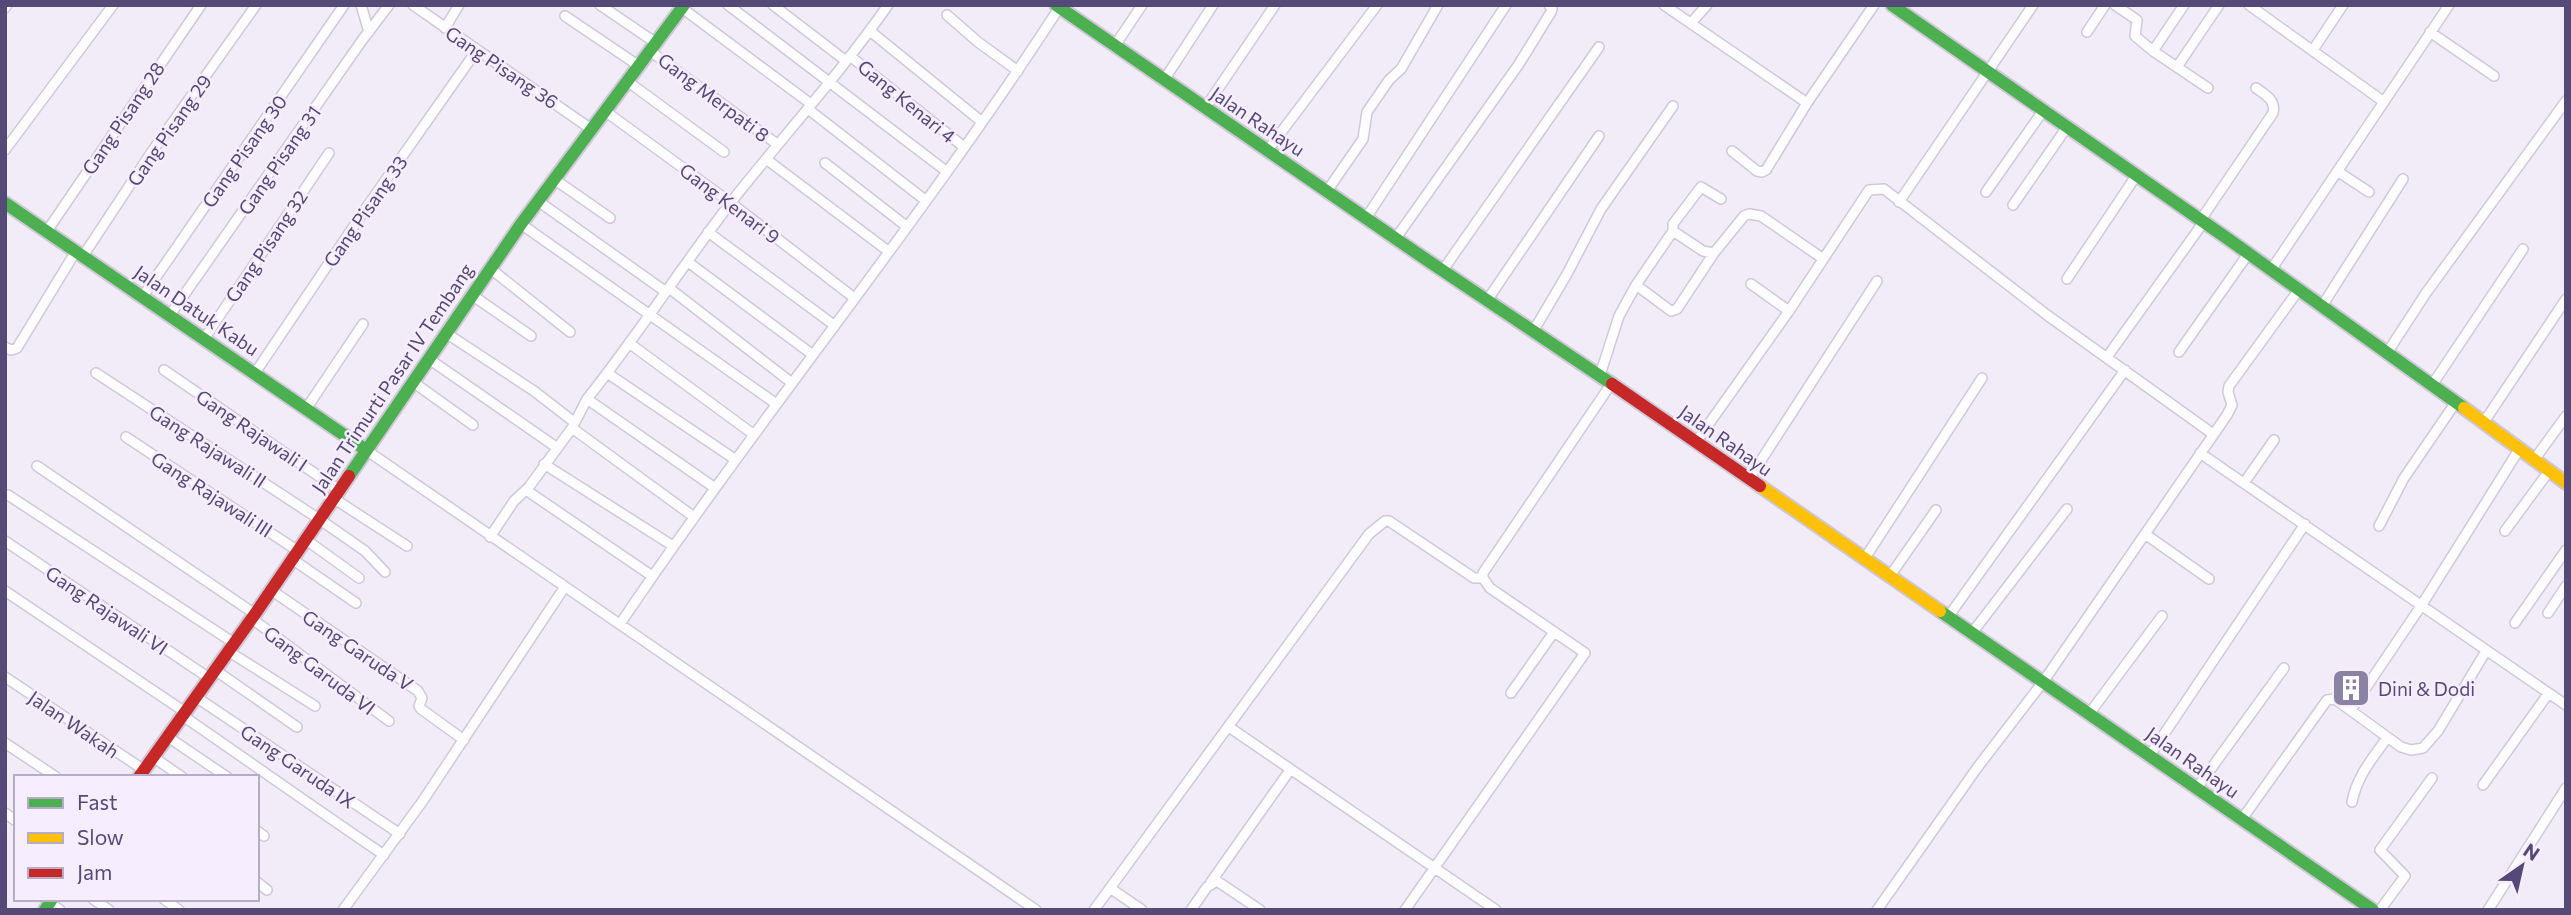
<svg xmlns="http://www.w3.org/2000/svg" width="2571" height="915" viewBox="0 0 2571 915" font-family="Commissioner,sans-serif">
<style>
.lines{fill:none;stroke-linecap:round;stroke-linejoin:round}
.street-casing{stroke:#cfc9da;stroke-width:12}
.fast-casing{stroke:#cdc7d9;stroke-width:16}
.slow-casing{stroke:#cdc7d9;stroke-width:16}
.jam-casing{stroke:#cdc7d9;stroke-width:16}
.street{stroke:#fdfcfe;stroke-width:9}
.fast{stroke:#4caf50;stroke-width:12}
.slow{stroke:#ffc107;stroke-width:12}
.jam{stroke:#c62828;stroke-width:12}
.labels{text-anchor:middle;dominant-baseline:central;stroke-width:5;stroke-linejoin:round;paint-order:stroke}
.street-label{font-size:19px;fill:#554a77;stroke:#f6edff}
.poi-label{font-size:19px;fill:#554a77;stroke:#f6edff;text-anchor:start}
</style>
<rect width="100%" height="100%" fill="#f2ebf8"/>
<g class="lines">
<defs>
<path id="street" d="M361 5 369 32
M413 5 591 129
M600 5 656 43
M728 5 946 171
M773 5 846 61
M1664 5 1807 103
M2115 5 2137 20 2135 36 2153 51
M2184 5 2153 51 2208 88
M2249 5 2384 102
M5 8 7 5
M682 8 811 104
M947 15 978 42 1018 71
M565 16 639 66
M1691 23 1707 5
M445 28 459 5
M870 31 982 122
M2087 32 2105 5
M2430 32 2494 76
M1114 47 1142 5
M2313 50 2343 5
M650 51 777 144
M850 56 964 147
M2177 67 2219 5
M1164 80 1213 5
M627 81 724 152
M1205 108 1275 5
M808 109 925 200
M605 111 731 203 853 297
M5 150 113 5
M1267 151 1377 5
M1732 151 1757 171 1762 172 1766 170 1807 103 1874 5
M766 159 888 251
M825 163 906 226
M2337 171 2369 192
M554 179 610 218
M1327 191 1363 139 1367 112 1389 80 1401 69 1438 5
M1986 192 2043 111
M538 201 666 292
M1899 202 2033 5
M2013 205 2067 127
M1366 218 1506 5
M2200 221 2273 113C2276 100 2266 95 2256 88
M521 224 775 403
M47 231 201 5
M1673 231 1636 285 1671 311 1677 309 1714 253 1744 216 1749 214 1761 216 1822 258
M708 232 834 325
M1396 238 1519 64 1551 12 1552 9 1549 5
M1714 253 1703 251 1673 231V224L1701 187 1721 199
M83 256 153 150 256 5
M688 262 813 355
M491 269 570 332
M1443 270 1599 47
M2271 270 2449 5
M2067 279 2136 176
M1751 284 1789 311
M669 288 792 383
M472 295 531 336
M143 296 344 5
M1488 299 1599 136
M2322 306 2403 179
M170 315 363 39 389 5
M1534 330 1567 274 1601 209 1673 106
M446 333 534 391 574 422
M204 339 329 153
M629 343 753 434
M5 347 11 350 17 348 76 251
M2179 352 2248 254
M2387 353 2426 293 2566 101
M2107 357 2203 223
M429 359 556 447
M164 370 339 490
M96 373 319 519 365 551 385 572
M255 373 366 208 477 50
M607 373 736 460
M1600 375 1619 316 1636 285
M413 382 473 425
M2432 385 2523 249
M587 399 715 488
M306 409 363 324
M2484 422 2566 299
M572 428 694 517
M126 437 298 551
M1696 442 1789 311 1865 196 1869 190 1884 189 2047 315 2213 434
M366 450 1036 910
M2200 453 2566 705
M2534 460 2566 416
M544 464 673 546
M37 466 255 614
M1749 479 1877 281
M2244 483 2274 440
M526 490 652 576
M8 495 234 643
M333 498 407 546
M2379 526 2404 478 2456 402
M2505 531 2549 471
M2145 534 2209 579
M490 537 514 501 529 487 572 428 587 399C638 335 682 266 732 201 784 135 840 74 888 5
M305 539 359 578
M5 541 209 678
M1865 558 1982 378
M292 559 356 603
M1890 576 1936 510
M1483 578V573L1611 384
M271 590 418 691 422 698 419 706 421 709 464 740
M5 591 185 712
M2548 613 2566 586
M1948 617 2125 370
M251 618 389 721
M2515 623 2566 550
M620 624C761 415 922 220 1059 8
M1972 633 2067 509
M228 651 315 706
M215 670 297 727
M5 677 144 770
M1511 693 1554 632
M196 697 400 834
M2351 710 2421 606 2520 448
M2089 714 2162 616
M183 716C250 762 316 809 384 855
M1229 727 1496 910
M168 737 227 777
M5 743 56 777
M2150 755 2305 524
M153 757 182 777
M2483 785 2548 694
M2197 788 2284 668
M2352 802C2357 776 2372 759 2387 738
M5 813 16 821
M2242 819 2327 700 2335 699 2401 747 2411 750 2423 748 2438 731 2486 651
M257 831 264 836
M257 882 267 890
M1211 882 1290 770
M1110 888 1142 910
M93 899 109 910
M164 899 179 910
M50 903 60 910
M343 910 422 802 564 588
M1094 910 1369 534 1385 521H1389L1474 578H1483
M1191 910 1207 887 1217 881 1260 910
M1405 910 1585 653 1490 588 1483 578
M1877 910 1977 768 2043 682 2227 415 2232 405 2228 392 2229 386 2298 291
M2380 910 2405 876 2380 850 2432 778
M2488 910 2566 788"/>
<path id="fast" d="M1056 5 1421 256 1612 384
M1892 5 2231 241 2464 408
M5 203 366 450
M349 476 521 224 684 5
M1940 611 2373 910
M45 910 52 899"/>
<path id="slow" d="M2464 408 2566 483
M1760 486 1940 611"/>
<path id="jam" d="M1612 384 1760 486
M139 777 255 614 349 476"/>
</defs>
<use href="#street" class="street-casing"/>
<use href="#fast" class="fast-casing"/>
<use href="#slow" class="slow-casing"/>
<use href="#jam" class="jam-casing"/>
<use href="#street" class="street"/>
<use href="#fast" class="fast"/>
<use href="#slow" class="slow"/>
<use href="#jam" class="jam"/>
</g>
<defs>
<symbol id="building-square" viewBox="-11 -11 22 22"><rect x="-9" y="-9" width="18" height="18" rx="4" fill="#8c82a4" stroke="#f6edff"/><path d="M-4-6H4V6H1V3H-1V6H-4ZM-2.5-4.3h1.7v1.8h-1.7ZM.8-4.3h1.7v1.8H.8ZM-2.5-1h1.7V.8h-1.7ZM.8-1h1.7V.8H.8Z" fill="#fff"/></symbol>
</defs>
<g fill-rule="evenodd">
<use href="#building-square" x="2329" y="666" width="44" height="44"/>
</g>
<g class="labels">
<g class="street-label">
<text transform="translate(502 67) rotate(34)">Gang Pisang 36</text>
<text transform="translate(714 97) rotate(37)">Gang Merpati 8</text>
<text transform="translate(907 101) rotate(39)">Gang Kenari 4</text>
<text transform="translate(123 118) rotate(-56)">Gang Pisang 28</text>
<text transform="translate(1258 121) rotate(34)">Jalan Rahayu</text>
<text transform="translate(169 130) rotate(-55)">Gang Pisang 29</text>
<text transform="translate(244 151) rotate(-55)">Gang Pisang 30</text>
<text transform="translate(279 160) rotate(-55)">Gang Pisang 31</text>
<text transform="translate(730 203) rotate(37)">Gang Kenari 9</text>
<text transform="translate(365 211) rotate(-55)">Gang Pisang 33</text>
<text transform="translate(266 246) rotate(-56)">Gang Pisang 32</text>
<text transform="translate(197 310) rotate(34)">Jalan Datuk Kabu</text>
<text transform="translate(392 378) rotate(-56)">Jalan Trimurti Pasar IV Tembang</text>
<text transform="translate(252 430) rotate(34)">Gang Rajawali I</text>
<text transform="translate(1726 440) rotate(35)">Jalan Rahayu</text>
<text transform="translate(208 446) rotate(33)">Gang Rajawali II</text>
<text transform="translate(212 494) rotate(33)">Gang Rajawali III</text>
<text transform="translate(107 610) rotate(34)">Gang Rajawali VI</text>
<text transform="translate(358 650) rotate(34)">Gang Garuda V</text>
<text transform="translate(320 670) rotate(37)">Gang Garuda VI</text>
<text transform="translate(74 724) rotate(34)">Jalan Wakah</text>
<text transform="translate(2193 762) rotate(35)">Jalan Rahayu</text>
<text transform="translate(298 766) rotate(34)">Gang Garuda IX</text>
</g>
<g class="poi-label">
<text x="2378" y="688">Dini &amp; Dodi</text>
</g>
</g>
<rect width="2571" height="915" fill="none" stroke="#554a77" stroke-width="14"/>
<rect x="14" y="775" width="245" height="126" fill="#f6edff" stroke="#b6acc9" stroke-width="2"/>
<rect x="28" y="798" width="35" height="10" fill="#4caf50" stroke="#b6acc9" stroke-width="2"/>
<text x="77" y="810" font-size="21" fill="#554a77">Fast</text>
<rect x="28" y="833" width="35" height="10" fill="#ffc107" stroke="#b6acc9" stroke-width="2"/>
<text x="77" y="845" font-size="21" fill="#554a77">Slow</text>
<rect x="28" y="868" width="35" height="10" fill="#c62828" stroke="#b6acc9" stroke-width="2"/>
<text x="77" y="880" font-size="21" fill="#554a77">Jam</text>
<g transform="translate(2522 866) rotate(34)" stroke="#f6edff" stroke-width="5" paint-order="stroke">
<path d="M0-5L12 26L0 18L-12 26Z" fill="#554a77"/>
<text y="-10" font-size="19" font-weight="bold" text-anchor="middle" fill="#554a77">N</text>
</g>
</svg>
